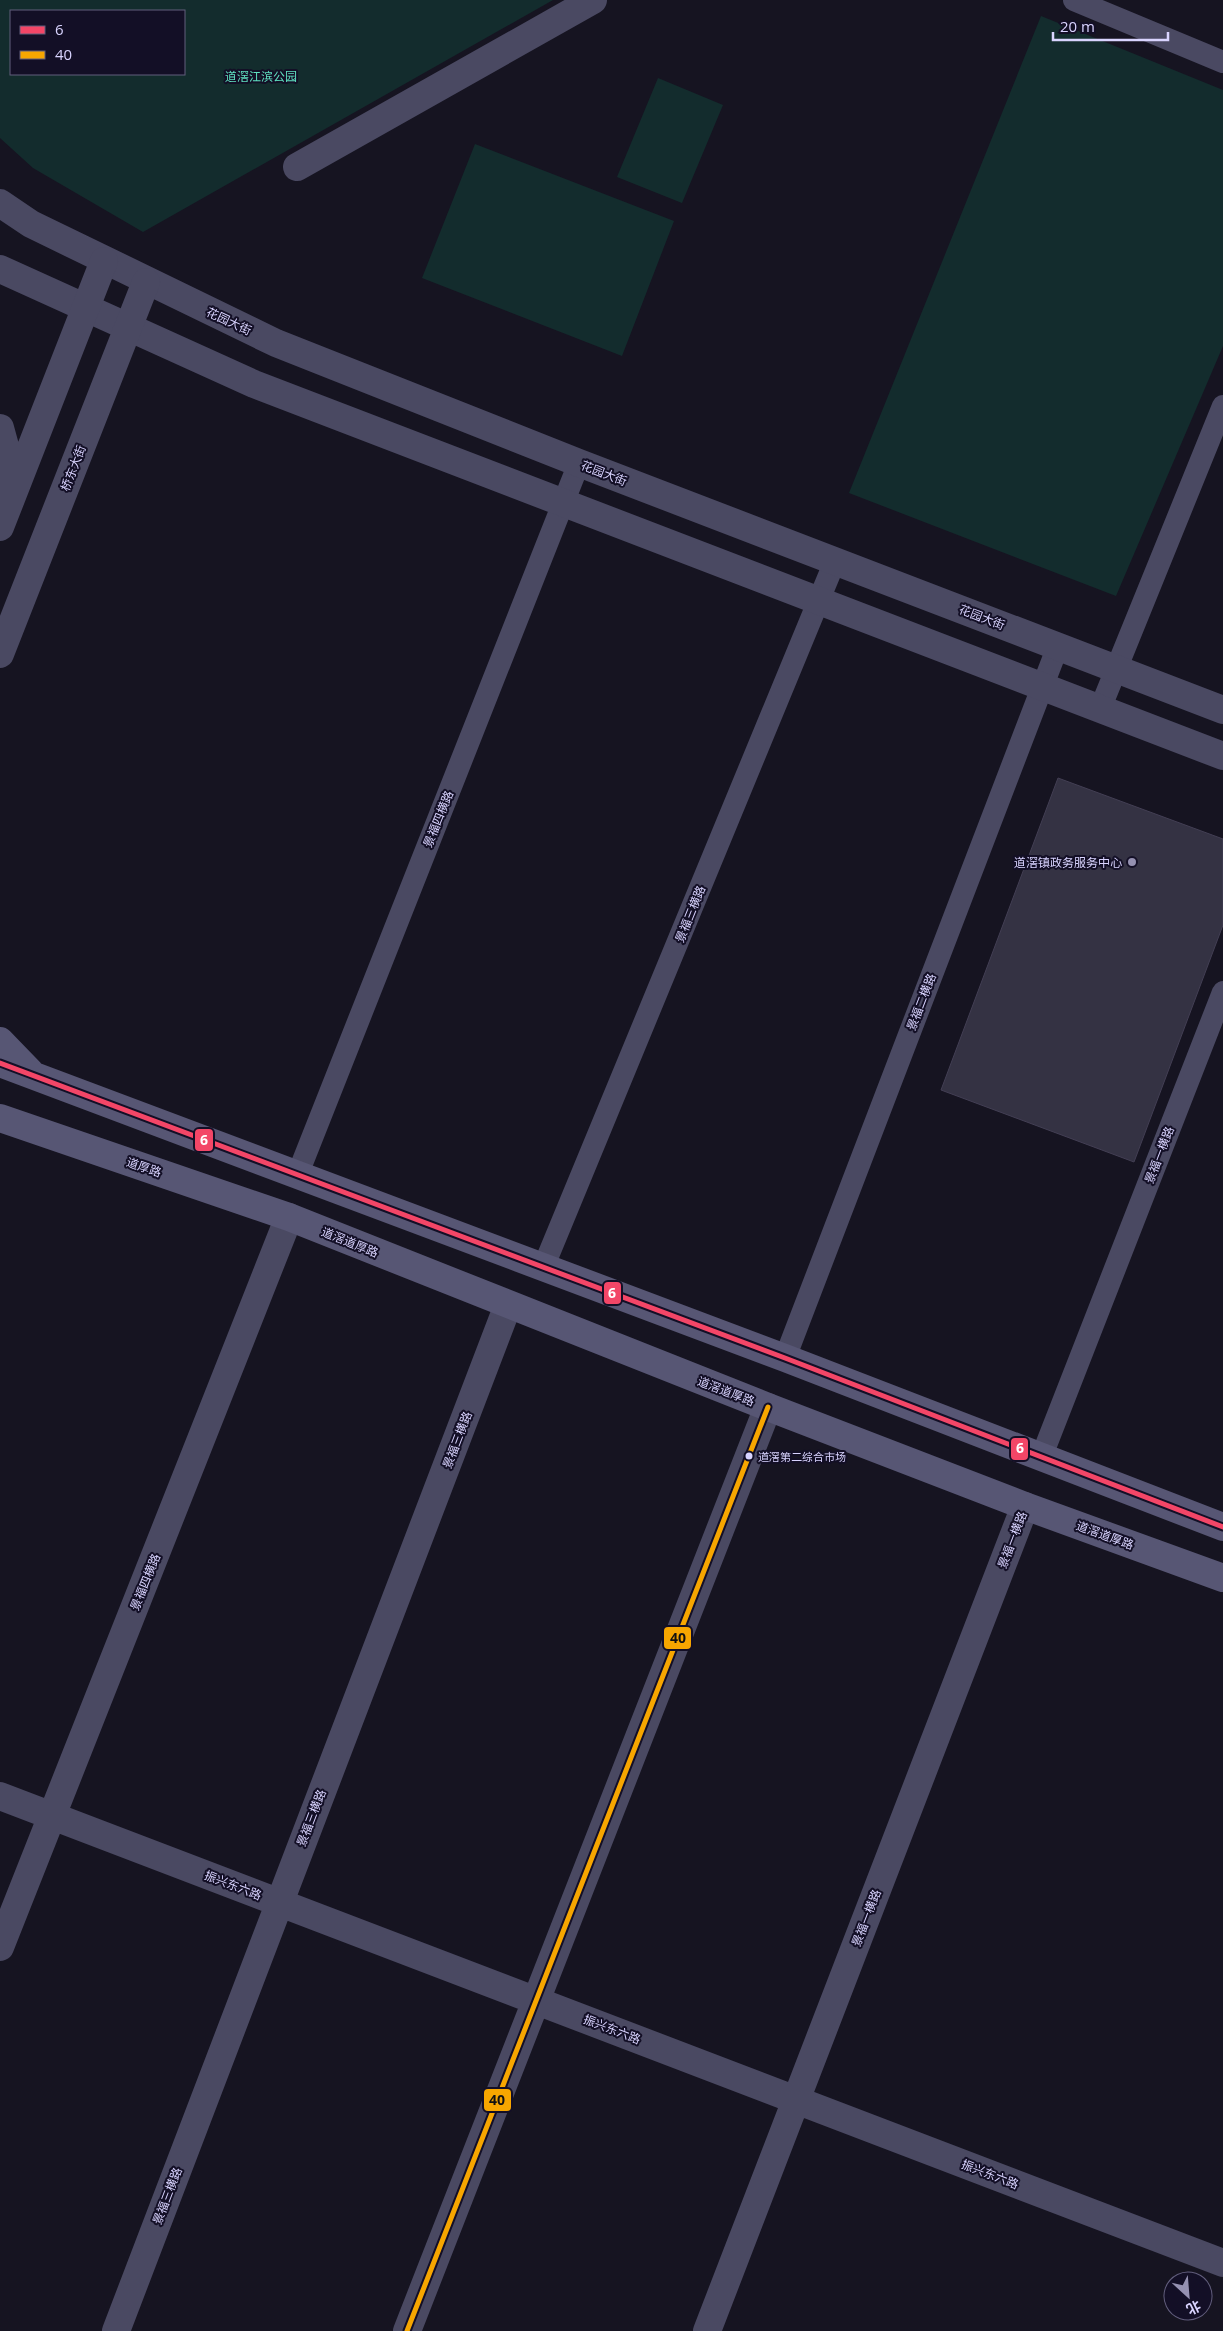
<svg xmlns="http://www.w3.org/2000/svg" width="1223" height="2331" viewBox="0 0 1223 2331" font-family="'Open Sans','Noto Sans SC',sans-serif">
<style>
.green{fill:#132c2d;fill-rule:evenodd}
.building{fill:#343243;stroke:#433f54}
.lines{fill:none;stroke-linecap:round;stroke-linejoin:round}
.service{stroke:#4a4962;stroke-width:22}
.pedestrian{stroke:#4a4962;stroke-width:28}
.minor{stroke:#4a4962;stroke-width:28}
.tertiary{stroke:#4a4962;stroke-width:28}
.secondary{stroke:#575674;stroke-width:28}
.bus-1-casing{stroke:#130f26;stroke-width:9}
.bus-2-casing{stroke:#130f26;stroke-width:9}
.bus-1{stroke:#f34667;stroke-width:5}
.bus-2{stroke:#f7a600;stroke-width:5}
.poi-dot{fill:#9591b1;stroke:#130f26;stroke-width:2}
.bus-dot{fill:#d9d4ff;stroke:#130f26;stroke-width:2}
.labels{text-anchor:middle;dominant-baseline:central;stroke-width:4;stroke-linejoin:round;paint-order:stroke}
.bus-label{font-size:11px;fill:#d9d4ff;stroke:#130f26;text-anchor:start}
.park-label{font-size:12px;fill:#5fe0c0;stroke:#130f26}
.street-label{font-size:12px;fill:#d9d4ff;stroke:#130f26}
.poi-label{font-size:12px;fill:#d9d4ff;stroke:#130f26;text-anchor:end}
.line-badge{stroke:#130f26;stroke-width:2}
.badge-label{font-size:14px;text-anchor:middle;font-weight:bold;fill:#fff}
.pale-badge-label{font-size:14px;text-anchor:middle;font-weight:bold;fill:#111}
</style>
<rect width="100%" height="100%" fill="#161421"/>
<path class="green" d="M0 0H553L143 232 33 168 0 138ZM184 11V74H11V11Z
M1041 16 1223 90V346L1116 596 849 493Z
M658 78 723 105 682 203 617 177Z
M475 144 674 221 622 356 422 278Z"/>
<path class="building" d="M1058 778 1223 839V925L1134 1162 941 1090Z"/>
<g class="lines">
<path class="service" d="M1074 0 1223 62
M1100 709 1223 406
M297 1176 579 463
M543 1268 835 561
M785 1358 1058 646
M1041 1458 1223 992"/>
<path class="pedestrian" d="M297 167 593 0"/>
<path class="minor" d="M0 203 31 224 276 343 579 463 1223 710
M0 269 254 384 1223 756
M0 1796 1223 2263
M0 1947 289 1217
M116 2331 508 1305
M407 2331 768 1407
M707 2331 1025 1506"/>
<path class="tertiary" d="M0 428 6 450 11 493
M0 527 104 261
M0 654 146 282"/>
<path class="secondary" d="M0 1041 30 1072
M0 1063 785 1358 1223 1527
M0 1118 289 1217 768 1407 1025 1506 1223 1578"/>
<defs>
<path id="bus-1" d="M0 1063 785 1358 1223 1527"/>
<path id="bus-2" d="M407 2331 768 1407"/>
</defs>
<use href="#bus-1" class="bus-1-casing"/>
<use href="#bus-2" class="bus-2-casing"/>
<use href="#bus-1" class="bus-1"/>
<use href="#bus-2" class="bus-2"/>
</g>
<circle class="poi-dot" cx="1132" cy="862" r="5"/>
<circle class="bus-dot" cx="749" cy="1456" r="4.5"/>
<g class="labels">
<g class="bus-label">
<text x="758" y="1456">道滘第二综合市场</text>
</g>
<g class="park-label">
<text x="261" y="76">道滘江滨公园</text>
</g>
<g class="street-label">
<text transform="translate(229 321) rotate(25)">花园大街</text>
<text transform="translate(73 468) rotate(-69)">桥东大街</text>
<text transform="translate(604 473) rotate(21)">花园大街</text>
<text transform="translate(982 617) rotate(21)">花园大街</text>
<text transform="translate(438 819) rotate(-68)">景福四横路</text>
<text transform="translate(690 914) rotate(-68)">景福三横路</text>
<text transform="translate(921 1002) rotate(-69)">景福二横路</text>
<text transform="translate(1159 1155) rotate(-69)">景福一横路</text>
<text transform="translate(144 1167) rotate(19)">道厚路</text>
<text transform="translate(350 1242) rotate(22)">道滘道厚路</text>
<text transform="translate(726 1391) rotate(21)">道滘道厚路</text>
<text transform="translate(457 1440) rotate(-69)">景福三横路</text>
<text transform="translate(1105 1535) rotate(20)">道滘道厚路</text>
<text transform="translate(1012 1540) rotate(-69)">景福一横路</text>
<text transform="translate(145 1582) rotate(-68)">景福四横路</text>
<text transform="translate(311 1818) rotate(-69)">景福三横路</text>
<text transform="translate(233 1885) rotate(21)">振兴东六路</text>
<text transform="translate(866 1918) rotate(-69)">景福一横路</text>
<text transform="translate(612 2029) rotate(21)">振兴东六路</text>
<text transform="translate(990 2174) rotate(21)">振兴东六路</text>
<text transform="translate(167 2196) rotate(-69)">景福三横路</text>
</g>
<g class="poi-label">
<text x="1122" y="862">道滘镇政务服务中心</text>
</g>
</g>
<g class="line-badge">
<rect x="194" y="1128" width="20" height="24" rx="5" fill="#f34667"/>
<rect x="603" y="1281" width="19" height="24" rx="5" fill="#f34667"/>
<rect x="1010" y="1437" width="19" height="24" rx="5" fill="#f34667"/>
<rect x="663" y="1626" width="29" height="24" rx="5" fill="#f7a600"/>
<rect x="483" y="2088" width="29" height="24" rx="5" fill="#f7a600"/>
</g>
<g class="badge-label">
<text x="204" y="1145">6</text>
<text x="612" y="1298">6</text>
<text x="1020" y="1453">6</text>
</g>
<g class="pale-badge-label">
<text x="678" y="1643">40</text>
<text x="497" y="2105">40</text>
</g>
<rect x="10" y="10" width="175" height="65" fill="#130f26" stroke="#625e7d"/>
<rect x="20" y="26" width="25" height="8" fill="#f34667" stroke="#625e7d"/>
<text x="55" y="35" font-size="15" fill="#d9d4ff">6</text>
<rect x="20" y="51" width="25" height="8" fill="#f7a600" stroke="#625e7d"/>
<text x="55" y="60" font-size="15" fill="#d9d4ff">40</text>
<g transform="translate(1188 2296) rotate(154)"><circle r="24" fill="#130f26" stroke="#625e7d"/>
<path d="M0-4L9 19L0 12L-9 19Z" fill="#9591b1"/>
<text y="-8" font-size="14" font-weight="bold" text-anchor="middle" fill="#d9d4ff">北</text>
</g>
<path d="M1053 32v8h115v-8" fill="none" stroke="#d9d4ff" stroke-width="2.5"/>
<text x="1060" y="32" font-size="15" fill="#d9d4ff" stroke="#130f26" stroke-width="4" paint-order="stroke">20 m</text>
</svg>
